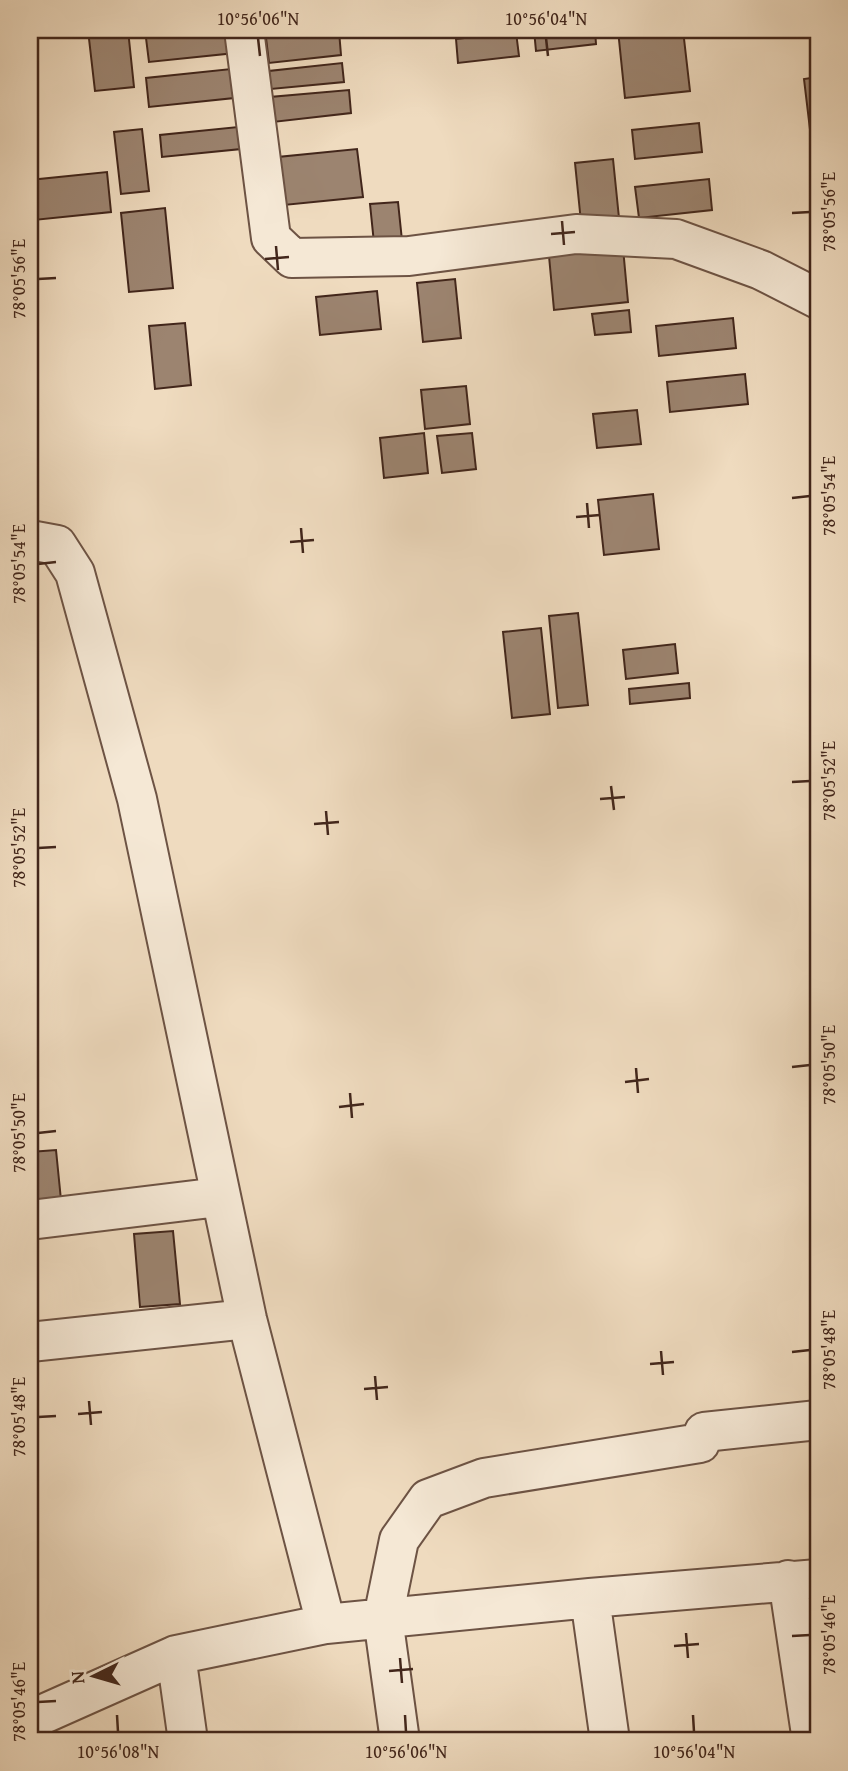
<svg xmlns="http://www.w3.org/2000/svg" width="848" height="1771" viewBox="0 0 848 1771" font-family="'Gentium Book Plus',serif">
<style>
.building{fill:#9c8470;stroke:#42261b;stroke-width:2}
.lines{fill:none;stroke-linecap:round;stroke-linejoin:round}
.minor-casing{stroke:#6d5344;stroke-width:42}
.minor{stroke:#f5e8d5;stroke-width:38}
.ticks{fill:none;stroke:#42261b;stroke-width:2.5}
.neatline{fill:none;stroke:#42261b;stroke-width:2.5}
.ticks-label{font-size:18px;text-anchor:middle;fill:#42261b}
</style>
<rect width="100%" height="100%" fill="#efdbbf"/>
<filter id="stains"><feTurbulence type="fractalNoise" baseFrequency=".00286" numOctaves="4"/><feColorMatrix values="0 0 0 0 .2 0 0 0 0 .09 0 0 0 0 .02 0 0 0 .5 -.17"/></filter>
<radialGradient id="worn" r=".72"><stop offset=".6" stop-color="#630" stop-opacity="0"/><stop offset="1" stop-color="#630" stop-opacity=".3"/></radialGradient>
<path class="building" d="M88 30H128L134 87 95 91Z
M145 30H233L235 53 149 62Z
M534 30H595L596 44 536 51Z
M618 30H683L690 91 625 98Z
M339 31 341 55 269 63 266 38Z
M516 32 519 56 458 63 456 39Z
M342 63 344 82 271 89 269 71Z
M231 69 234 98 149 107 146 78Z
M818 77V163H814L804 79Z
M349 90 351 113 273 122 270 97Z
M699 123 702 152 635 159 632 130Z
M238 127 241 149 162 157 160 135Z
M142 129 149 191 121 194 114 132Z
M357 149 363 197 284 205 278 157Z
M613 159 619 218 581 222 575 163Z
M107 172 111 212 34 220 30 180Z
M709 179 712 210 639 218 635 187Z
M398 202 403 250 375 253 370 204Z
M165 208 173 288 129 292 121 213Z
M623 248 628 302 554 310 549 256Z
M455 279 461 338 423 342 417 283Z
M377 291 381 329 320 335 316 297Z
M629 310 631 332 595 335 592 314Z
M733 318 736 348 659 356 656 326Z
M185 323 191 385 155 389 149 326Z
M745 374 748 404 670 412 667 382Z
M466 386 470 424 425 429 421 390Z
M637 410 641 444 597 448 593 414Z
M424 433 428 473 384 478 380 438Z
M472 433 476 469 442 473 437 436Z
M653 494 659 549 604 555 598 500Z
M578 613 588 705 558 708 549 616Z
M541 628 550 714 512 718 503 632Z
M675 644 678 673 626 679 623 650Z
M689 683 690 698 630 704 629 689Z
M56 1150 61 1200 30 1203V1152Z
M173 1231 180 1304 140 1307 134 1234Z"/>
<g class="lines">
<defs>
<path id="minor" d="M244 30 271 238 292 258 409 256 576 234 676 239 761 270 818 299
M30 540 57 545 75 573 137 799 247 1319 326 1624
M30 1220 219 1197
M30 1342 247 1319
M788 1580 812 1741
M590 1598 610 1741
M176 1655 188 1741
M30 1720 176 1655 326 1624 590 1598 818 1579
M400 1741 383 1618 399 1540 428 1499 484 1478 700 1443 704 1432 818 1420"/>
</defs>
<use href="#minor" class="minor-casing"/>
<use href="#minor" class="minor"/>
</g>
<path class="ticks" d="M258 38 260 56M546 38 548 56M792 213 810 212M562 221 564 245M551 234 575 232M276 246 278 270M265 259 289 257M38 279 56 278M792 498 810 496M587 503 589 528M576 517 600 515M301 528 303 553M290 542 314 540M38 564 56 562M792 782 810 781M611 786 614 810M600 799 625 797M326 811 328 835M314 824 339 822M38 848 56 847M792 1067 810 1065M636 1068 638 1093M625 1082 649 1079M350 1093 352 1118M339 1107 364 1104M38 1133 56 1131M661 1351 663 1375M792 1352 810 1350M650 1364 674 1362M375 1376 377 1400M364 1389 388 1387M89 1401 91 1425M78 1414 102 1412M38 1417 56 1416M686 1633 688 1658M792 1636 810 1635M674 1646 699 1644M400 1658 402 1683M389 1671 413 1669M38 1702 56 1701M117 1715 118 1732M405 1715 406 1732M693 1715 694 1732"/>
<rect width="848" height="1771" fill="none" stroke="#efdbbf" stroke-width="77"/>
<g transform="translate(94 1676) rotate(265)" stroke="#f5e8d5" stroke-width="5" paint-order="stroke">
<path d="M0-5L12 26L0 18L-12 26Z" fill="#42261b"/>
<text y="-10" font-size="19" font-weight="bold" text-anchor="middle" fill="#42261b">N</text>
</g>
<rect x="38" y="38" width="772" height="1694" class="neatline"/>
<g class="ticks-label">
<text x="258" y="25">10°56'06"N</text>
<text x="546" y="25">10°56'04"N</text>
<text transform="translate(829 212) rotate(-90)" y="6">78°05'56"E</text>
<text transform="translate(19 279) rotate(-90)" y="6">78°05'56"E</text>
<text transform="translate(829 496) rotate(-90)" y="6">78°05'54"E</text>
<text transform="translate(19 564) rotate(-90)" y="6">78°05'54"E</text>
<text transform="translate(829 781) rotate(-90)" y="6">78°05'52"E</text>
<text transform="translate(19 848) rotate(-90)" y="6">78°05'52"E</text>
<text transform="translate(829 1065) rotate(-90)" y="6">78°05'50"E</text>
<text transform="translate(19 1133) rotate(-90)" y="6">78°05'50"E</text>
<text transform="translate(829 1350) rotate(-90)" y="6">78°05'48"E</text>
<text transform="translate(19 1417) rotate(-90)" y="6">78°05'48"E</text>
<text transform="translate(829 1635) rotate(-90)" y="6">78°05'46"E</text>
<text transform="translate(19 1702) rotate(-90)" y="6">78°05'46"E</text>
<text x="118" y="1758">10°56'08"N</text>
<text x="406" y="1758">10°56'06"N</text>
<text x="694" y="1758">10°56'04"N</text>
</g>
<rect width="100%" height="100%" filter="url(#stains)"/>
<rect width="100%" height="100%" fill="url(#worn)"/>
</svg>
